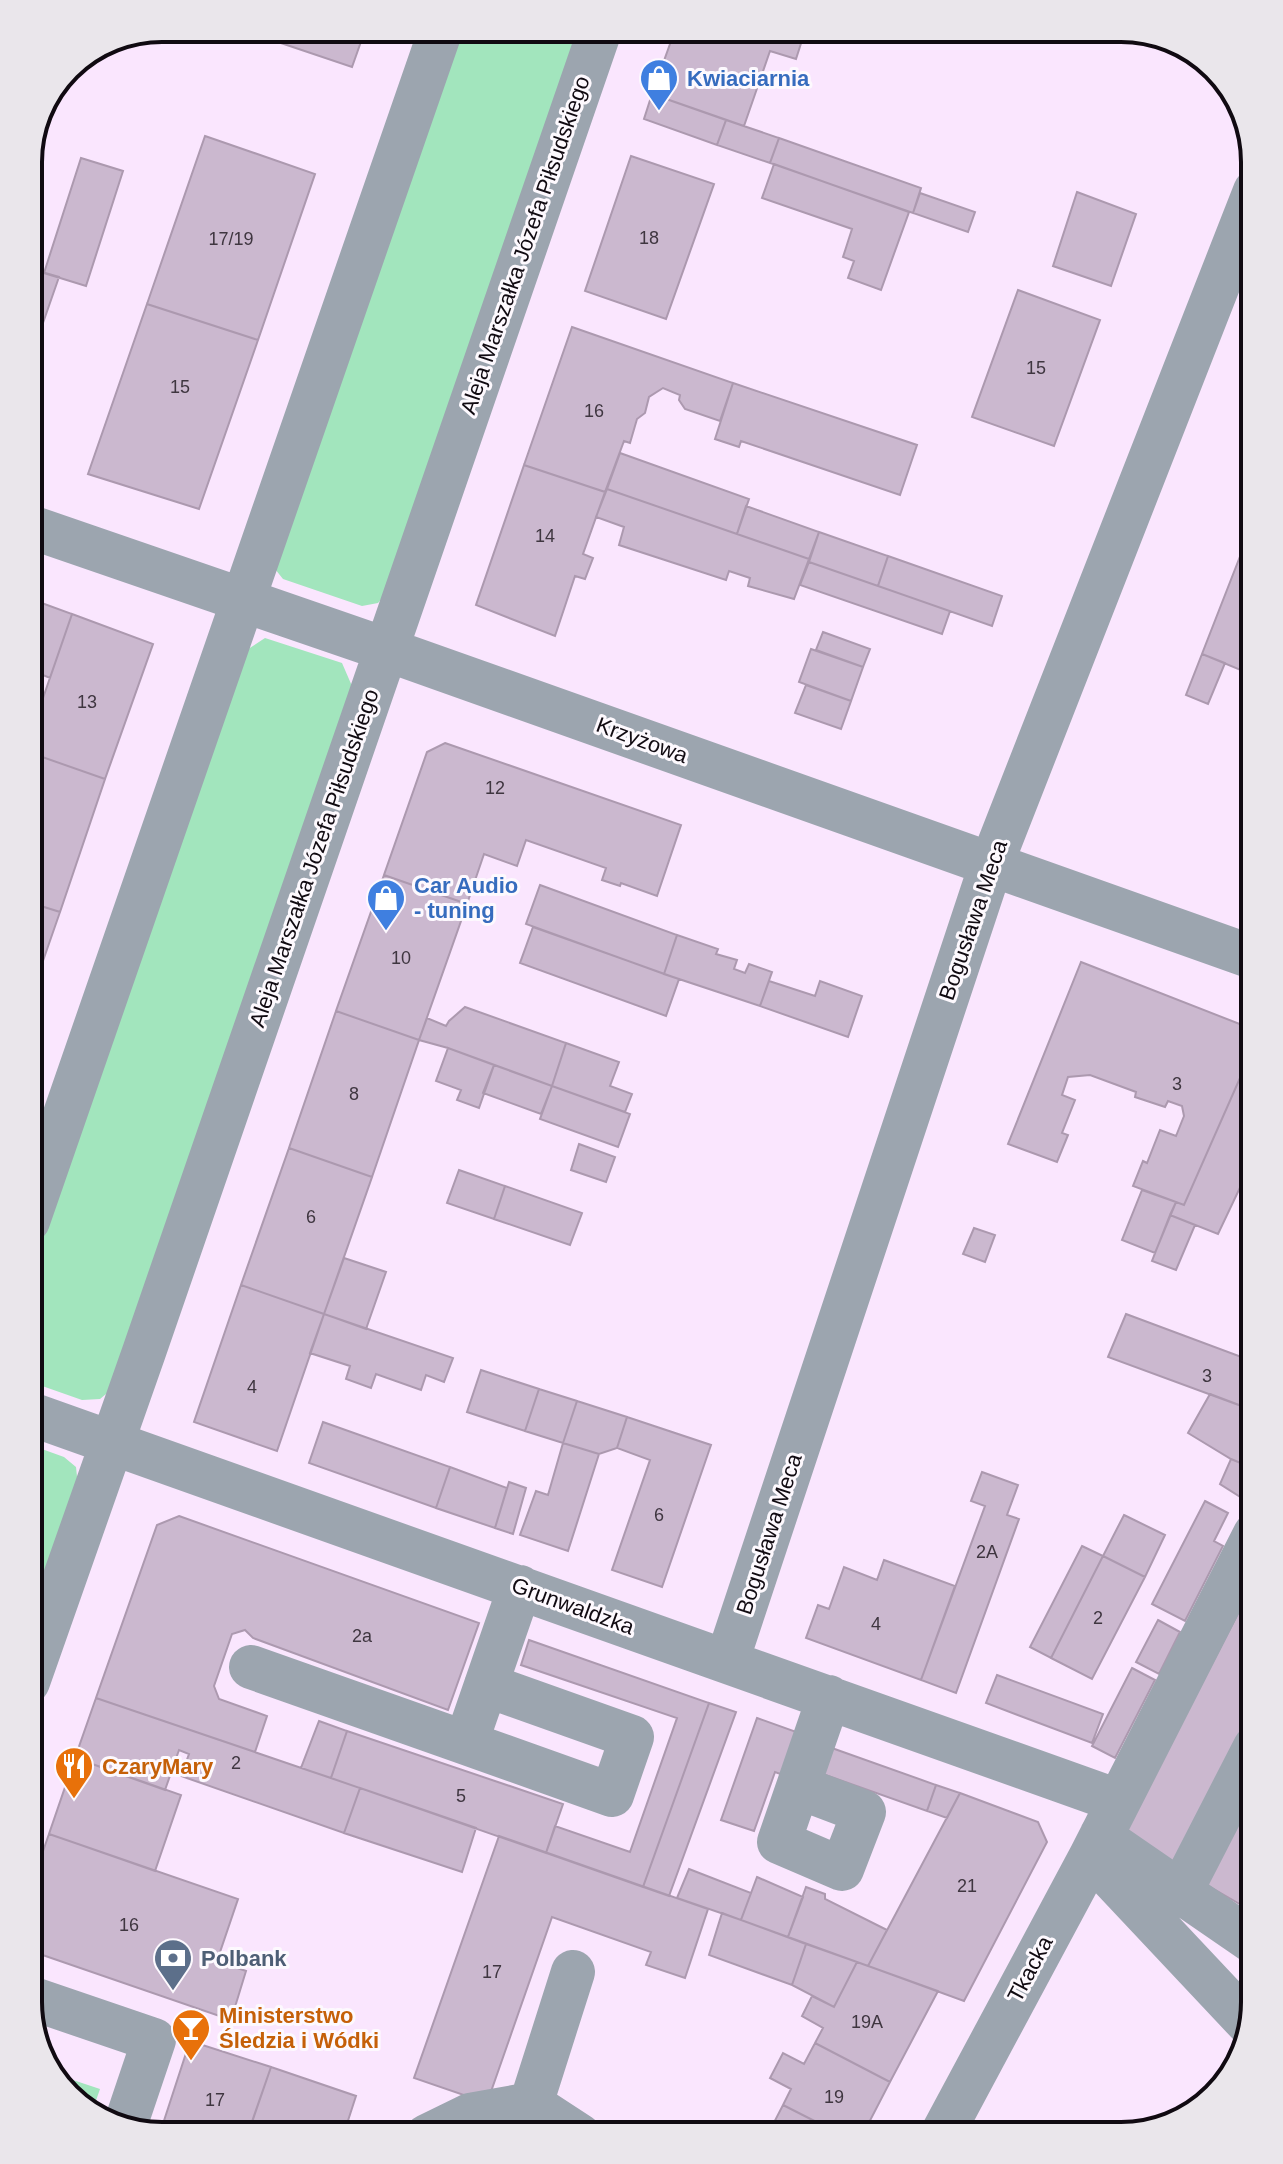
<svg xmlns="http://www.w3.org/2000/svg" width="1283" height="2164" viewBox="0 0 1283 2164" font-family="Arial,sans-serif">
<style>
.green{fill:#a2e5bd}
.building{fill:#cbb8cf;stroke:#ac99af;stroke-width:2}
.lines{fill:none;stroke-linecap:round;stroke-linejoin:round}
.minor{stroke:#9ca5af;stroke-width:44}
.labels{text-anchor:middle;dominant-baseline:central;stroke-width:6;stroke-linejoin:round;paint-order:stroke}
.number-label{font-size:18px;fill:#3f3640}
.shop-label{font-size:22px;font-weight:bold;fill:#366cbe;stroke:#fdf9fe;text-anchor:start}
.street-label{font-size:22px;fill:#100a11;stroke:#fdf9fe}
.food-label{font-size:22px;font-weight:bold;fill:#c56008;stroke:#fdf9fe;text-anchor:start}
.service-label{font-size:22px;font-weight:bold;fill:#4e5e75;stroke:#fdf9fe;text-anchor:start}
.rim{fill:none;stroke:#100a11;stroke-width:4}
</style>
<rect width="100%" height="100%" fill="#fae6fe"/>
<path class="green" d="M584 34 388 591 378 603 362 606 283 579 275 569 454 35Z
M265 638 342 663 355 693 112 1389 100 1399 82 1400 28 1381V1264L239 655Z
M28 1444 64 1457 76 1467 78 1486 28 1628Z
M52 2073 100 2089 91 2115 88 2114Z"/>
<path class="building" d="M805 31 796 59 770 51 744 126 652 94 674 33Z
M363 36 352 67 263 37Z
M652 94 726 120 717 145 644 119Z
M726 120 779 138 770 163 717 145Z
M205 136 315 174 258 340 147 304Z
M779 138 921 188 913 213 770 163Z
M631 156 714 184 666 319 585 291Z
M81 158 123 171 86 286 44 273Z
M774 164 909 212 881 290 848 278 854 261 843 257 852 229 762 198Z
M1077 192 1136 214 1111 286 1053 266Z
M920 193 975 212 968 232 913 213Z
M28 268 59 277 28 366Z
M1018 290 1100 320 1054 446 972 417Z
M147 304 258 340 199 509 88 474Z
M572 327 733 383 720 421 685 409 679 400 680 395 663 388 649 397 645 413 637 419 630 443 624 441 605 492 524 465Z
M733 383 917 445 900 495 741 441 739 447 715 439Z
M620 453 749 499 737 534 607 489Z
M524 465 605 492 583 554 593 558 585 579 575 576 555 636 476 605Z
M607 489 809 559 794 599 748 586 750 578 729 571 726 580 619 545 624 527 596 517Z
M746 506 819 532 809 559 737 534Z
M819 532 888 556 878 586 809 562Z
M1248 536 1255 539V639L1243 671 1202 654Z
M888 556 1002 596 992 626 878 586Z
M809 562 950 611 942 634 800 585Z
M28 598 72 614 50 678 28 669Z
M72 614 153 644 105 779 28 752V742L33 727Z
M823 632 870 649 863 667 816 650Z
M811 649 863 667 851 701 799 682Z
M1202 654 1225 663 1208 704 1186 695Z
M806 685 851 701 841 729 795 713Z
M445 743 681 825 657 896 621 883 620 886 602 880 606 868 526 840 517 866 484 854 467 904 384 875 427 752Z
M28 752 105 779 60 912 28 902Z
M384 875 467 904 419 1040 336 1011Z
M540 885 677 935 664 974 526 924Z
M28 902 60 912 28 1004Z
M533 927 679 979 666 1016 520 963Z
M677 935 718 949 716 954 737 960 734 969 745 973 749 964 772 972 760 1006 664 974Z
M1081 962 1255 1030V1044L1184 1205 1133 1186 1143 1161 1147 1163 1160 1130 1176 1136 1184 1116 1182 1106 1168 1101 1165 1107 1135 1097 1136 1092 1090 1075 1068 1077 1062 1095 1075 1100 1062 1133 1068 1135 1057 1162 1008 1144Z
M769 981 815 996 820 981 862 996 848 1037 760 1006Z
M465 1007 566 1043 552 1086 448 1048 419 1040 427 1018 446 1026 449 1021Z
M336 1011 419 1040 372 1177 289 1148Z
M566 1043 619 1062 610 1086 632 1094 625 1112 552 1086Z
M1255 1044V1156L1218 1234 1170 1215 1176 1202 1184 1205Z
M448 1048 494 1065 479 1108 457 1100 461 1090 436 1081Z
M494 1065 552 1086 541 1114 483 1093Z
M552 1086 630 1114 618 1147 540 1119Z
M579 1144 615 1157 606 1182 571 1170Z
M289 1148 372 1177 324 1314 241 1285Z
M459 1170 505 1186 494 1219 447 1203Z
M505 1186 582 1213 570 1245 494 1219Z
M1142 1190 1176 1202 1155 1253 1122 1240Z
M1170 1215 1195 1225 1176 1270 1152 1261Z
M974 1228 995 1235 985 1262 963 1254Z
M344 1258 386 1272 366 1329 324 1314Z
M241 1285 324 1314 277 1451 194 1422Z
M324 1314 453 1358 444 1382 426 1375 421 1390 376 1374 371 1388 346 1379 350 1366 310 1353Z
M1126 1314 1244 1358 1255 1334V1411L1108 1357Z
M481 1370 539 1389 525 1431 467 1412Z
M539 1389 577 1401 563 1443 525 1431Z
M1210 1394 1255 1411V1469L1231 1459 1188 1433Z
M577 1401 627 1417 617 1448 599 1454 563 1443Z
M627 1417 711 1445 662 1587 612 1570 650 1460 617 1448Z
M323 1422 450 1467 436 1508 309 1463Z
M563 1443 599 1454 568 1551 520 1535 536 1491 548 1495Z
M1231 1459 1255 1469 1242 1498 1220 1484Z
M450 1467 507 1488 495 1528 436 1508Z
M982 1472 1018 1485 1007 1515 1019 1519 956 1693 921 1680 985 1506 971 1501Z
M509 1482 526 1488 513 1534 495 1528Z
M1205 1501 1228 1513 1214 1541 1223 1546 1185 1621 1152 1604Z
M1124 1515 1165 1535 1145 1577 1103 1556Z
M179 1516 479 1623 448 1710 253 1638 245 1630 232 1634 214 1686 219 1699 267 1716 255 1752 96 1698 157 1525Z
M1082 1546 1103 1556 1051 1658 1030 1647Z
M1103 1556 1145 1577 1092 1679 1051 1658Z
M884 1560 955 1586 921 1680 806 1638 818 1605 829 1609 844 1567 877 1580Z
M1245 1600 1255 1605V1715L1177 1865 1122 1836Z
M1158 1620 1180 1632 1159 1674 1136 1662Z
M529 1640 709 1703 643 1887 546 1853 555 1826 630 1852 677 1718 521 1665Z
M1132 1668 1155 1680 1115 1758 1092 1746Z
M997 1675 1103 1714 1092 1743 986 1703Z
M96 1698 360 1788 344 1833 181 1776 189 1754 179 1750 165 1790 75 1758Z
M709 1703 736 1712 669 1896 643 1887Z
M757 1718 802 1734 786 1776 775 1772 754 1831 721 1820Z
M319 1721 347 1731 331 1778 301 1768Z
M347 1731 563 1804 546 1853 331 1778Z
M829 1747 936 1785 927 1811 820 1773Z
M75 1758 181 1795 155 1871 49 1834Z
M1255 1784V1826L1237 1815Z
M936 1785 960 1793 947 1818 927 1811Z
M360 1788 476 1828 462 1872 344 1833Z
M960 1793 1038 1822 1047 1842 964 2001 868 1966Z
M1237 1815 1255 1826V1886L1243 1906 1200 1881Z
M49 1834 238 1899 217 1961 246 1971 231 2020 28 1950V1894Z
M499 1836 708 1909 685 1978 646 1965 651 1952 552 1917 487 2103 414 2078Z
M689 1869 751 1893 741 1920 677 1898Z
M757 1877 803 1897 788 1937 741 1920Z
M806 1887 825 1894V1899L887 1930 868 1966 788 1937Z
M722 1913 806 1944 792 1985 709 1955Z
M806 1944 857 1962 834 2007 792 1985Z
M857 1962 938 1991 890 2082 815 2043 823 2028 802 2016 812 1996 834 2007Z
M190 2041 271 2067 247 2136H159Z
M815 2043 890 2082 862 2136H844L783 2105 791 2089 770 2078 783 2053 804 2064Z
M271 2067 356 2096 343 2136H254L248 2134Z
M783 2105 844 2136H767Z"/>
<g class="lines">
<path class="minor" d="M28 526 385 649 1255 958
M28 1221 439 35
M28 1413 1118 1801
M727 1661 991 865 1255 191
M251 1667 466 1743 520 1587
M28 1682 144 1352 599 33
M466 1743 612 1795 632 1737 486 1685
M798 1787 864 1812 842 1869 779 1842 829 1697
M1102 1834 1114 1846 1255 1943
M1091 1856 1249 2024
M1180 1893 1255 1747
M28 1997 154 2040 125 2126
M531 2104 573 1972
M427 2136 470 2115 531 2104 580 2136
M941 2136 1091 1856 1255 1534"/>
</g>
<defs>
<symbol id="shop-pin" viewBox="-11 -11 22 30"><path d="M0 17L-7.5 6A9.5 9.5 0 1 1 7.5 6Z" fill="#3f7fe0" stroke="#fdf9fe"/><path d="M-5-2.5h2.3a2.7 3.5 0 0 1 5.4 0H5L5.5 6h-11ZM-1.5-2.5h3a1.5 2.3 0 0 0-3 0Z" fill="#fff"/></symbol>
<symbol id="restaurant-pin" viewBox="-11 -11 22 30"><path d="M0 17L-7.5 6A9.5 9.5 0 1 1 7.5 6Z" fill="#e8710a" stroke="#fdf9fe"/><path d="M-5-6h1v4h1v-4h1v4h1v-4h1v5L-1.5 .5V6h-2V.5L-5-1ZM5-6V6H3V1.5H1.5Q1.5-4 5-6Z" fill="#fff"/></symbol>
<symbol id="bank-pin" viewBox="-11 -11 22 30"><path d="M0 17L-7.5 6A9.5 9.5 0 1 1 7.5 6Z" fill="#5c6f8a" stroke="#fdf9fe"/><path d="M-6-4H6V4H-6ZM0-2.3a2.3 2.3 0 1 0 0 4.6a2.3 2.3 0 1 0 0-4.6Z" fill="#fff"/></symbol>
<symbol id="bar-pin" viewBox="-11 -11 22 30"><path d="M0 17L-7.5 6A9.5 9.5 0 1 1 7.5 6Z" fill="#e8710a" stroke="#fdf9fe"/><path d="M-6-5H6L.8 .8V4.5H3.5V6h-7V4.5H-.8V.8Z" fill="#fff"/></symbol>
</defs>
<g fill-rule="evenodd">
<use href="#shop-pin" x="637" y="56" width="44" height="60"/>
<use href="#shop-pin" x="364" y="876" width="44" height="60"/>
<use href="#restaurant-pin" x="52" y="1744" width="44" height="60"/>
<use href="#bank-pin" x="151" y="1936" width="44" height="60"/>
<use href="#bar-pin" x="169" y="2006" width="44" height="60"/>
</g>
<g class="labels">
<g class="number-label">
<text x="649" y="238">18</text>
<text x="231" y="239">17/19</text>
<text x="1036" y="368">15</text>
<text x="180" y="387">15</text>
<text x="594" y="411">16</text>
<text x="545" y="536">14</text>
<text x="87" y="702">13</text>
<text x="495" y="788">12</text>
<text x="401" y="958">10</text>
<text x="1177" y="1084">3</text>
<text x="354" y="1094">8</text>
<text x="311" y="1217">6</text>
<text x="1207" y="1376">3</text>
<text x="252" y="1387">4</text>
<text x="659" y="1515">6</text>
<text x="987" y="1552">2A</text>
<text x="1098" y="1618">2</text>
<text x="876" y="1624">4</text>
<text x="362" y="1636">2a</text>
<text x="236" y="1763">2</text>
<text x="461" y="1796">5</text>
<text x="967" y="1886">21</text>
<text x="129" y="1925">16</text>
<text x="492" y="1972">17</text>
<text x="867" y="2022">19A</text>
<text x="834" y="2097">19</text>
<text x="215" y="2100">17</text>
</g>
<g class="shop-label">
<text x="687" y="78">Kwiaciarnia</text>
<text x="414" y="885">Car Audio<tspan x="414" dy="25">- tuning</tspan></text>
</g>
<g class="street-label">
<text transform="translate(525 245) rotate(-71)">Aleja Marszałka Józefa Piłsudskiego</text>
<text transform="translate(642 740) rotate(20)">Krzyżowa</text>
<text transform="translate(314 858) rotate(-71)">Aleja Marszałka Józefa Piłsudskiego</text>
<text transform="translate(973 920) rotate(-71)">Bogusława Meca</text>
<text transform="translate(769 1534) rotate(-72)">Bogusława Meca</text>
<text transform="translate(573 1606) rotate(20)">Grunwaldzka</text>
<text transform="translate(1030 1969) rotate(-62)">Tkacka</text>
</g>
<g class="food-label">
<text x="102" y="1766">CzaryMary</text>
<text x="219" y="2015">Ministerstwo<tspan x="219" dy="25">Śledzia i Wódki</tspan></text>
</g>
<g class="service-label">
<text x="201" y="1958">Polbank</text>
</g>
</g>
<path d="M0 0H1283V2164H0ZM162 42H1121A120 120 0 0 1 1241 162V2002A120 120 0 0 1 1121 2122H162A120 120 0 0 1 42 2002V162A120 120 0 0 1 162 42Z" fill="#eae6eb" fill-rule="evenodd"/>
<path class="rim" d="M162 42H1121A120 120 0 0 1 1241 162V2002A120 120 0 0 1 1121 2122H162A120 120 0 0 1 42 2002V162A120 120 0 0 1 162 42Z"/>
</svg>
